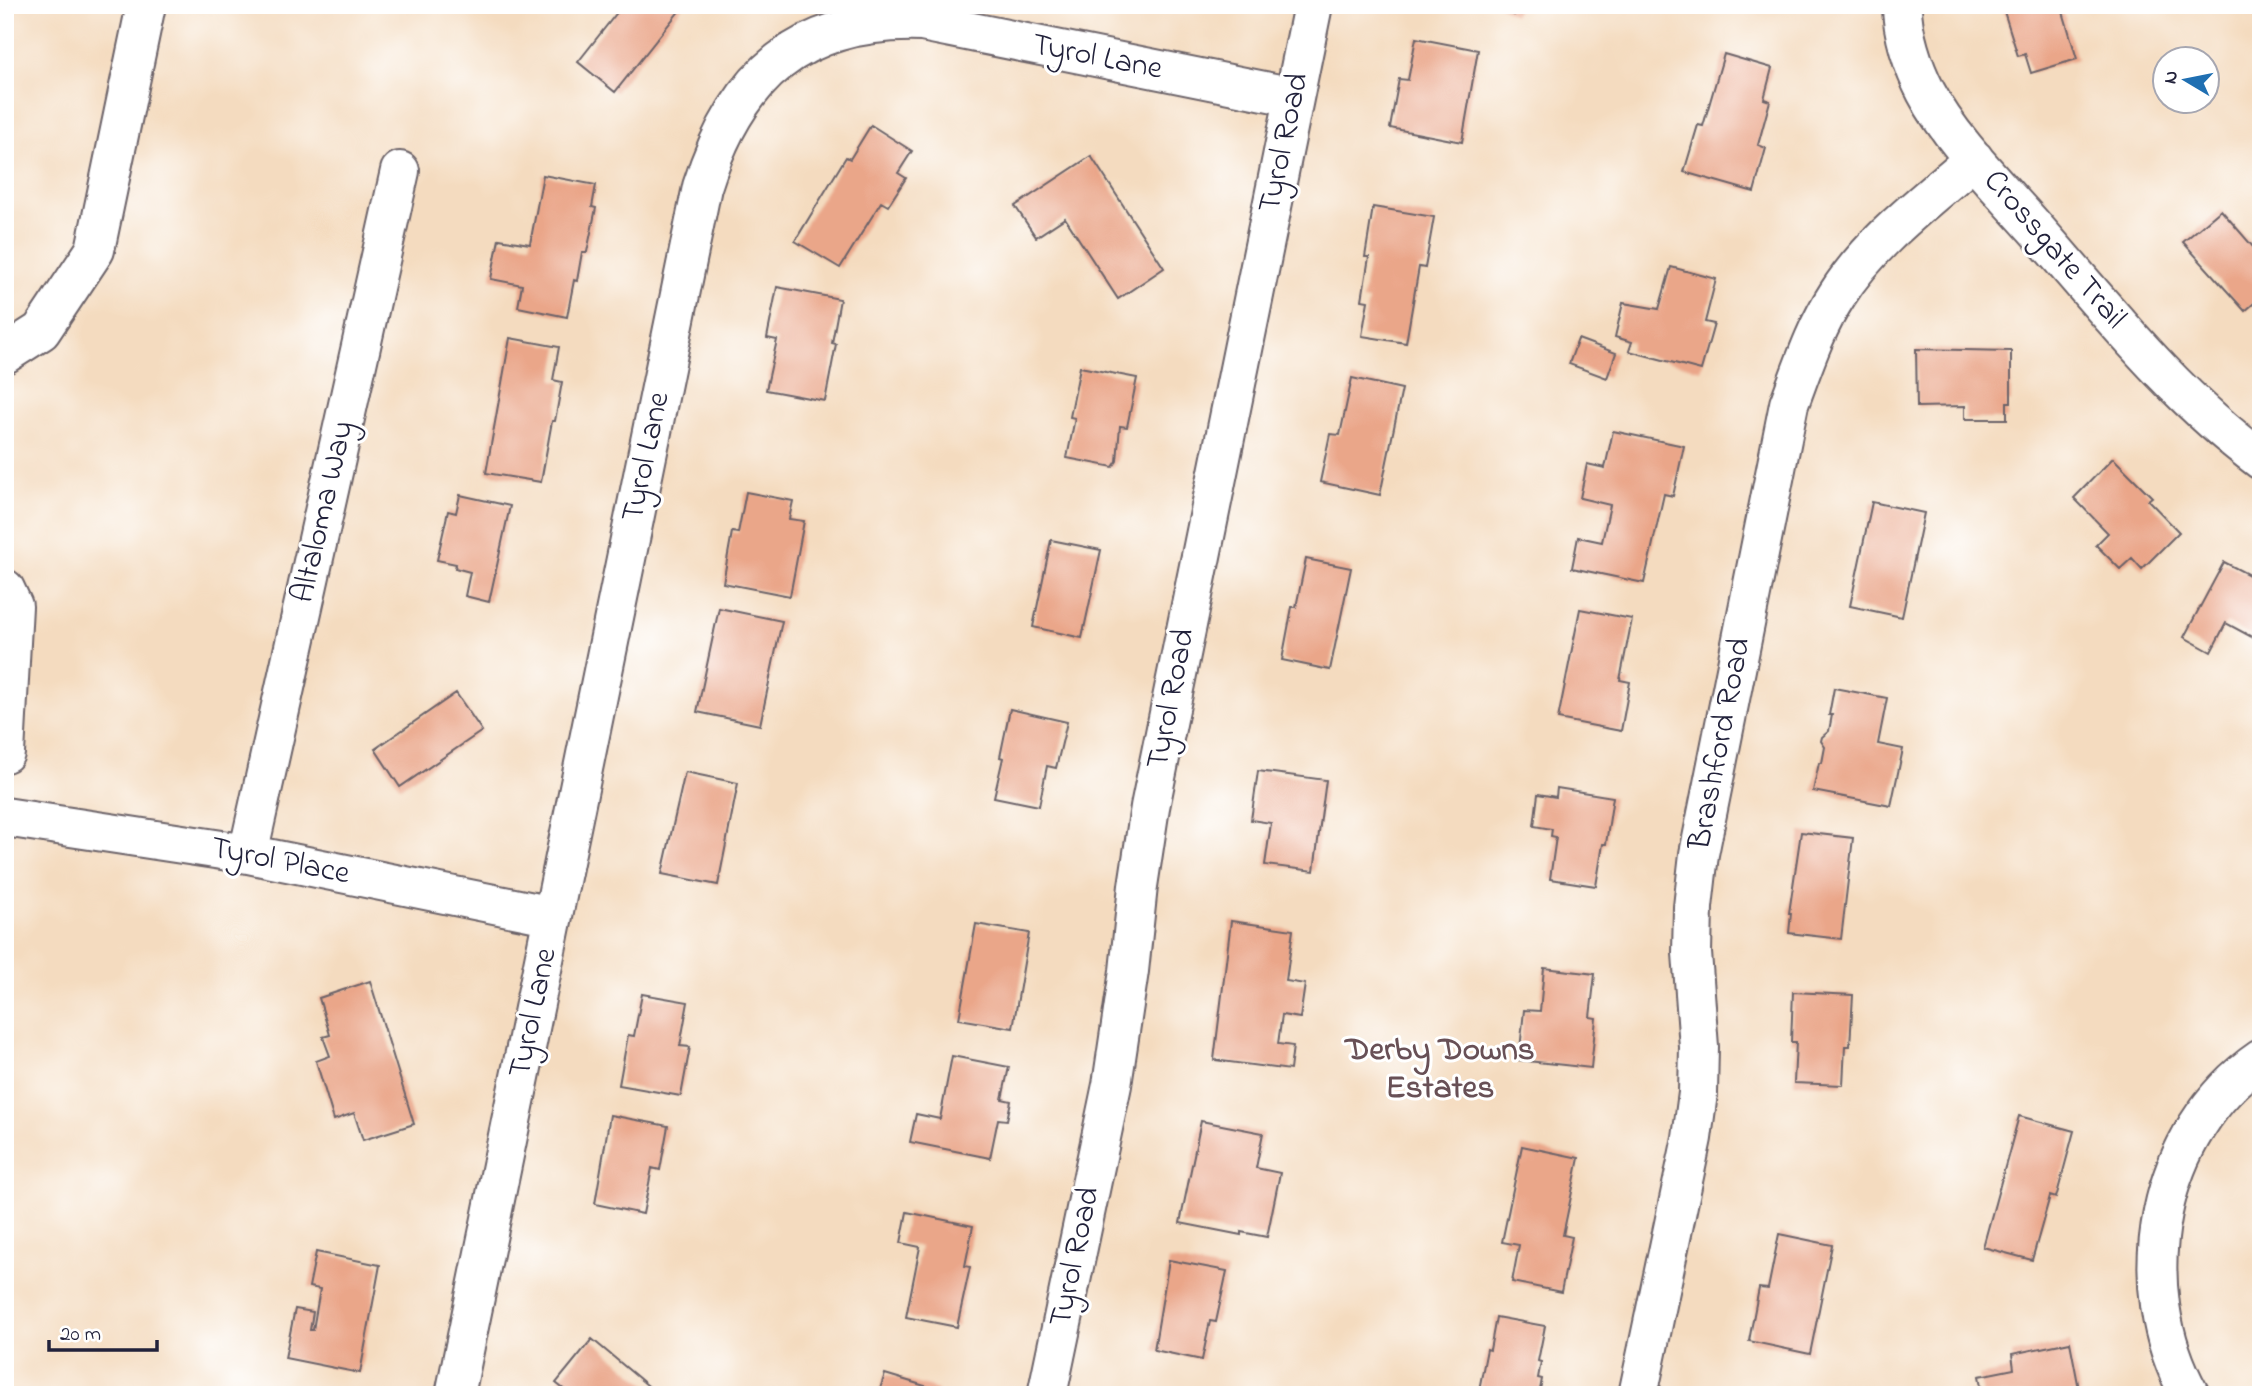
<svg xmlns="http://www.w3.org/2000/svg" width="2266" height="1400" viewBox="0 0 2266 1400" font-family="'Indie Flower',sans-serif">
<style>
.building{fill:#eaa689}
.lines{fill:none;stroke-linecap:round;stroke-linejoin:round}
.minor-casing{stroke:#6c6369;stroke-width:42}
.minor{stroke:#fff;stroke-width:38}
.labels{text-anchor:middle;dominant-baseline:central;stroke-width:6;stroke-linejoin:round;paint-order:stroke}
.street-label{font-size:32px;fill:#22223b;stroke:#fff}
.neighbourhood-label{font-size:33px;font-weight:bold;fill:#685056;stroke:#fff}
</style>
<rect width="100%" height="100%" fill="#fff"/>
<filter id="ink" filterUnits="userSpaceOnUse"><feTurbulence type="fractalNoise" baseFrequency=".0143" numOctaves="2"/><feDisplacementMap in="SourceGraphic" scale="14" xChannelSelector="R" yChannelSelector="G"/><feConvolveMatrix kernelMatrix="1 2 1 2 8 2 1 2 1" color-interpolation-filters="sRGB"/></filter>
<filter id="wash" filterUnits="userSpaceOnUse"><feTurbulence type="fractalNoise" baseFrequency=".00686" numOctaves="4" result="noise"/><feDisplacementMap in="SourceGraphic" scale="28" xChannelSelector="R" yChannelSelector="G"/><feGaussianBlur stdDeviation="1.57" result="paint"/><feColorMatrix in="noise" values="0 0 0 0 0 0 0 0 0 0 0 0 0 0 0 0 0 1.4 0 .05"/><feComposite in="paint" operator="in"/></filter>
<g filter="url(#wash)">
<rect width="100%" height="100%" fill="#f4dbbf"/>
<g id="blocks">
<path class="building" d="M623 5H684L615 92 578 62Z
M1498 5H1521L1514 15Z
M2002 5H2061L2077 59 2031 73 2025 54 2018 56Z
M1416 38 1478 50 1462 142 1390 128 1399 79 1408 80Z
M1724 54 1772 68 1764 99 1770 101 1758 145 1766 148 1754 192 1684 172 1698 125 1703 126Z
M871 125 912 151 898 173 906 178 888 206 881 202 840 268 795 241 846 157 850 159Z
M1091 156 1164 268 1118 299 1065 218 1036 237 1015 206Z
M543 175 596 185 592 207 596 208 587 252H582L577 281 574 280 567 317 518 307 522 285 491 279 499 239 530 244Z
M1373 207 1434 217 1425 268 1419 267 1406 343 1362 336 1368 301 1362 300 1369 257H1365Z
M2221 210 2261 256V297L2245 311 2183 242Z
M1671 267 1716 279 1705 322 1714 324 1701 370 1629 351 1632 342 1615 337 1623 303 1659 309Z
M777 287 840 299 832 343 836 344 825 401 766 390 777 340 767 338Z
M510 338 559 347 553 380 562 382 555 421H552L541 482 486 473Z
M1578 339 1616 353 1607 378 1569 364Z
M1916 349 2011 351V402H2007V419H1965V406L1917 407Z
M1080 367 1137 378 1127 427 1120 426 1117 461 1113 467 1067 458 1075 418 1070 417Z
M1352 378 1402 389 1380 495 1320 482 1330 434 1340 435Z
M1613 431 1684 446 1673 496 1664 494 1644 583 1572 568 1578 537 1602 542 1610 505 1580 498 1587 464 1605 468Z
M2113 458 2152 497 2148 500 2179 532 2142 569 2132 558 2120 569 2096 545 2108 533 2074 498Z
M746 492 793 501 789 519 804 521 790 596 723 583 732 532 738 533Z
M460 495 510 506 489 602 465 596 470 572 455 568 456 564 437 560 448 511 456 513Z
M1872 502 1924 513 1902 617 1850 606Z
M1051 540 1101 550 1082 638 1033 627Z
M1306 559 1351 568 1330 670 1282 660 1292 607H1296Z
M2224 562 2261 581V642L2226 623 2211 652 2184 637Z
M719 608 782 621 760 725 697 712Z
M1580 609 1632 619 1620 680 1630 682 1621 731 1558 719Z
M1834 688 1887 698 1878 744 1903 749 1891 806 1813 791 1819 763H1822L1825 747 1821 741 1822 737 1829 731 1832 715H1829Z
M456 693 482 731 400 787 375 749Z
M1010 709 1067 722 1056 768 1047 766 1039 806 994 797 1003 758 1000 757Z
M1258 771 1326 780 1314 871 1265 865 1271 823 1251 820Z
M685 772 738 783 718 885 662 874Z
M1557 788 1613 797 1606 844H1603L1596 886 1550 879 1556 837 1551 836 1552 829 1534 826 1538 794 1556 797Z
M1801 832 1853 838 1841 939 1789 933 1791 913H1789Z
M1231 921 1293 930 1286 981 1305 984 1300 1018 1282 1015 1278 1044 1293 1046 1290 1070 1214 1060Z
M976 924 1029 933 1013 1028 959 1019Z
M1544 968 1595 974 1590 1017 1596 1018 1591 1068 1519 1060 1524 1010 1540 1011Z
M370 981 414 1124 363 1140 354 1113 334 1120 316 1061 330 1056 323 1037 330 1035 319 998Z
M1793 992 1853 995 1850 1046H1845L1843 1085 1794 1083 1796 1042H1791Z
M642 994 688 1002 680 1046 690 1047 681 1096 619 1085 628 1035 634 1036Z
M952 1056 1009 1067 1002 1099 1011 1101 1007 1120 998 1119 990 1158 910 1142 916 1114 940 1119Z
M610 1115 668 1126 660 1170 652 1168 643 1214 595 1204Z
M2019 1116 2074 1131 2056 1198 2050 1196 2032 1260 1983 1247Z
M1201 1121 1263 1133 1256 1168 1280 1173 1267 1237 1241 1232V1235L1180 1223Z
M1522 1146 1579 1158 1563 1235 1572 1237 1561 1292 1512 1282 1519 1245 1502 1242Z
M907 1212 973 1226 965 1266 970 1267 957 1327 906 1317 920 1247 901 1243Z
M1779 1234 1832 1245 1810 1354 1749 1341 1759 1288 1768 1289Z
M316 1252 380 1265 360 1373 285 1358 295 1309 313 1312 310 1330H313L320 1289 309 1287Z
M1169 1260 1227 1271 1216 1322 1210 1321 1202 1360 1154 1350Z
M1496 1317 1545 1326 1538 1361 1541 1362 1538 1378 1542 1379 1539 1395H1478L1487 1349 1490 1350Z
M592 1339 659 1395H571L556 1383Z
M2070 1342 2080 1394 1983 1395 1979 1376 2014 1369 2012 1354Z
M885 1374 938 1390 936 1395H878Z"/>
</g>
</g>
<g filter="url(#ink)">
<use href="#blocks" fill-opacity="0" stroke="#6c6369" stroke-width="2"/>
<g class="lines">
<defs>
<path id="minor" d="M1902 5C1902 33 1913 67 1926 92 1951 140 1999 187 2035 228 2106 309 2173 395 2261 460
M5 354 41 331 95 250 146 5
M5 589 13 606 5 753
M5 817 248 854 553 916
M248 854 400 171
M455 1395 702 187C737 75 801 18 922 22L1294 97
M1047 1395 1112 1085 1129 971 1138 886 1150 807 1313 5
M1638 1395 1692 1138 1698 1093 1699 1047 1692 953 1693 907 1699 854 1789 404C1803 367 1815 329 1837 295 1871 241 1926 201 1974 159
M2190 1395C2128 1285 2156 1131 2261 1059"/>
</defs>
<use href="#minor" class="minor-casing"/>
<use href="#minor" class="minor"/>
</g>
</g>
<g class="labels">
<g class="street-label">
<text transform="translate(1097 58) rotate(11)">Tyrol Lane</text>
<text transform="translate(1285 143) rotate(-78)">Tyrol Road</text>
<text transform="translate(2054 250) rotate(49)">Crossgate Trail</text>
<text transform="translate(647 457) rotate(-78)">Tyrol Lane</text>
<text transform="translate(324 512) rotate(-77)">Altaloma Way</text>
<text transform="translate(1172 699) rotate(-79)">Tyrol Road</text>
<text transform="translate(1721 744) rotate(-79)">Brashford Road</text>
<text transform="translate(280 862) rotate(11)">Tyrol Place</text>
<text transform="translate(534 1013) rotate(-78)">Tyrol Lane</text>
<text transform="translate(1076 1257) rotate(-78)">Tyrol Road</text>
</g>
<g class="neighbourhood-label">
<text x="1440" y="1051">Derby Downs<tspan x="1440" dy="38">Estates</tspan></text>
</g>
</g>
<rect width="2266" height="1400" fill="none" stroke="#fff" stroke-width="28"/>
<g transform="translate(2186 80) rotate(280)"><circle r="33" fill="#ffffff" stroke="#a7a7b1" stroke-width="2"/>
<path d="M0-5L12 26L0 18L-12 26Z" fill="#1f6fb2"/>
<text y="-10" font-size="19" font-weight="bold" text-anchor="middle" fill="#22223b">N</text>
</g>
<path d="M49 1340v10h108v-10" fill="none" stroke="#22223b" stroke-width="3.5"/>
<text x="60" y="1340" font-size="21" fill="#22223b" stroke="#ffffff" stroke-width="5" paint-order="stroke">20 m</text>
</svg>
